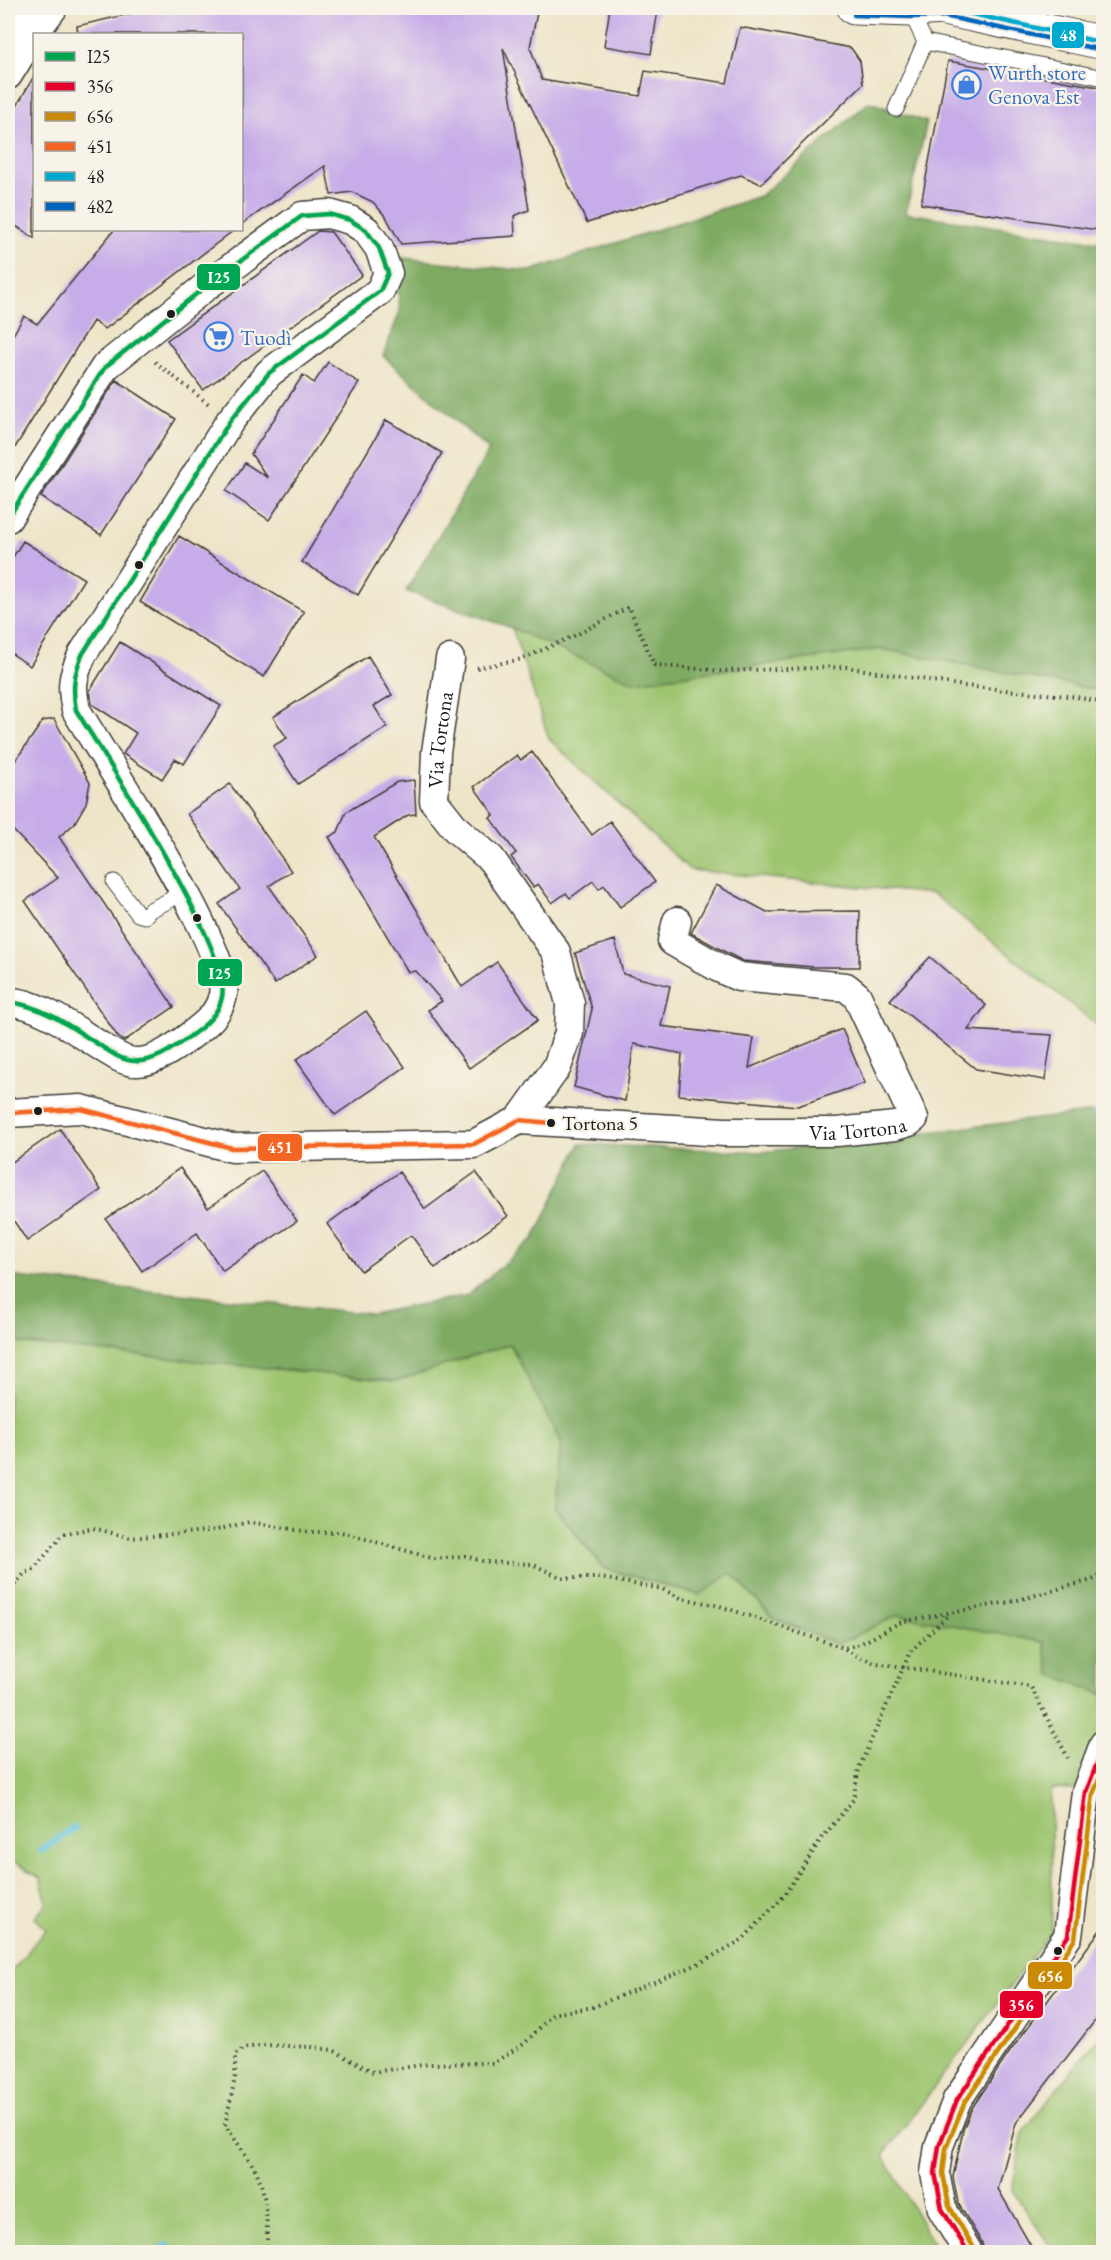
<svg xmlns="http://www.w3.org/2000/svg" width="1111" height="2260" viewBox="0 0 1111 2260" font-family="'EB Garamond',serif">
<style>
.green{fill:#9dc570;stroke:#5c7046;stroke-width:1.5}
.forest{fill:#7eaa62;stroke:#4d633f;stroke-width:1.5}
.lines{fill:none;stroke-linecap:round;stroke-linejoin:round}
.stream{stroke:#5ac1d7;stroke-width:8}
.building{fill:#c6ace8}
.service-casing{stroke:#3c3a36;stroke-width:17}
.minor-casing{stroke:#3c3a36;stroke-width:31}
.primary-casing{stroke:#3c3a36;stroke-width:35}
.path{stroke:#3c3a36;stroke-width:4;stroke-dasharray:1.5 4.5;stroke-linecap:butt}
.service{stroke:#fff;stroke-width:15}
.minor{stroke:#fff;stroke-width:28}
.primary{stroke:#fff;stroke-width:33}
.bus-1-casing{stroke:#f7f3e8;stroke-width:9}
.bus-2-casing{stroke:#f7f3e8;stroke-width:9}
.bus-3-casing{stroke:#f7f3e8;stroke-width:9}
.bus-4-casing{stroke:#f7f3e8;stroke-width:9}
.bus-5-casing{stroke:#f7f3e8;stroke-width:9}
.bus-6-casing{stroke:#f7f3e8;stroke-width:9}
.bus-1{stroke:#00a651;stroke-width:4.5}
.bus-2{stroke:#e4002b;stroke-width:4.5}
.bus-3{stroke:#cb8a06;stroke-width:4.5}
.bus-4{stroke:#f26522;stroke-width:4.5}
.bus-5{stroke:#00a9ce;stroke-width:4.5}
.bus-6{stroke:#0065bd;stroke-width:4.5}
.bus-dot{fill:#1c1c1c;stroke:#f7f3e8;stroke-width:2}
.labels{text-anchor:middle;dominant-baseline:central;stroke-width:4.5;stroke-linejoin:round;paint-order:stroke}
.bus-label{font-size:20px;fill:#1c1c1c;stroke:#f7f3e8;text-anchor:start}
.shop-label{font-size:21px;fill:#366cbe;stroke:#f7f3e8;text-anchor:start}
.street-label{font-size:21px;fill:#1c1c1c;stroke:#f7f3e8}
.line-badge{stroke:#f7f3e8;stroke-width:2}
.badge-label{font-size:16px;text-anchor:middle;font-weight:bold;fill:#fff}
</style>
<rect width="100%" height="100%" fill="#f7f3e8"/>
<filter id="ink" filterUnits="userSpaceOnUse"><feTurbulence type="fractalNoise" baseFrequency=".0167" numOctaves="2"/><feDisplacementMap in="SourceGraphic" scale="12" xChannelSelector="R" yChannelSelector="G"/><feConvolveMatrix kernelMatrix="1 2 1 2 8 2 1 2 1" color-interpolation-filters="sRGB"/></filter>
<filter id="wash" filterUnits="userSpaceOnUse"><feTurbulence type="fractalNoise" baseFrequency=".008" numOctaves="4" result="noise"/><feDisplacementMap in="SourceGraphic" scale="24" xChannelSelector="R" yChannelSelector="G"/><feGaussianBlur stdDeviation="1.35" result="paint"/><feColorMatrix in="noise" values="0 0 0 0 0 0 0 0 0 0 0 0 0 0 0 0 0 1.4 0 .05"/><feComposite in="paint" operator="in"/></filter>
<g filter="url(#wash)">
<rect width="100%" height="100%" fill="#eee5c8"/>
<path class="green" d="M512 628 633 682 882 649 1103 691V1030L933 894 690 870 549 739Z
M8 1342 396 1381 510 1343 561 1442 555 1508 603 1568 699 1595 731 1573 773 1618 838 1644 898 1615 1044 1642 1050 1674 1103 1693V1791L1051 1789 1052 1931 883 2155 938 2252H8V1976L46 1929 35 1918 47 1903 40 1878 14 1861 8 1862Z
M1103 2032V2252H1054L1012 2190 1023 2132Z"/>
<path class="forest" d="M869 102 927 122 906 213 1103 243V691L882 649 633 682 512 628 406 591 489 450 383 356 400 311 394 257 530 271 760 196Z
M1103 1111V1693L1102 1694 1050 1674 1044 1642 898 1615 838 1644 773 1618 731 1573 700 1595 604 1568 555 1508 561 1442 510 1344 396 1381 8 1342V1276L372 1314 468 1295 534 1238 580 1144 762 1152Z"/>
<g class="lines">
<path class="stream" d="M1097 1113 1104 1112
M42 1850 74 1828
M158 2252 167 2246"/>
</g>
<g id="blocks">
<path class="building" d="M155 8H171L172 10 213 8H538L530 47 542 80 640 96 645 71 727 83 740 27 851 48 860 61 863 84 761 184 741 175 587 223 503 48 529 210 514 216 515 236 401 244 386 217 373 202 352 192 331 195 325 166 242 224V34H78L77 26Z
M610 8H639L658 10 651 54 604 46Z
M948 61 1104 88V231L921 204Z
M34 76V238L8 221V121Z
M114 230H234L105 329 93 321 8 459V344L24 316 37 324Z
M318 231 331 232 362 275 203 390 167 340Z
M328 362 359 383 269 520 226 491 245 463 268 478 251 454 303 375 314 383Z
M116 380 176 419 101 535 41 497Z
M386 420 442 453 358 595 302 562Z
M179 536 304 612 264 677 140 602Z
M23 541 84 579 30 666 8 651V565Z
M120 642 221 706 184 764 175 759 162 779 123 754 136 733 92 704 90 690Z
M368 656 392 695 374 706 387 727 298 784 273 746 287 738 273 717Z
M54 719 90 783 86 803 74 824 59 837 174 1007 124 1041 118 1037 25 901 58 878 8 825V771L43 721Z
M532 752 592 835 610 821 655 882 620 907 604 885 599 889 593 881 570 898 566 893 552 903 538 884 533 887 511 857 516 853 490 818 494 815 474 787 517 755 521 760Z
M414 780 416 814 408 815 374 837 462 987 497 962 538 1020 469 1068 428 1010 442 1001 416 971 408 972 329 837 338 832 346 812 397 782Z
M230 784 291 871 269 886 318 955 275 984 219 904 240 889 187 814Z
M716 885 767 912 860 911 859 967H814L743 961 727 953 691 933Z
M615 940 623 974 670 986 661 1026 754 1038 749 1068 842 1029 865 1083 798 1106 679 1095 682 1054 634 1044 625 1101 574 1087 592 1009 575 953Z
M930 957 986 1005 968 1030 1052 1035 1045 1080 976 1069 890 1000Z
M366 1011 405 1067 335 1115 296 1060Z
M60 1129 101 1190 27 1241 8 1212V1165Z
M180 1168 208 1208 262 1171 297 1221 223 1271 197 1233 142 1271 106 1219Z
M399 1172 425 1209 476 1172 508 1216 435 1268 411 1235 361 1271 327 1224Z
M1104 1925V2009L1016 2123 998 2189 1035 2253H984L982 2243 958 2203 953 2177 963 2130 972 2108 1011 2050Z"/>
</g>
</g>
<g filter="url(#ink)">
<use href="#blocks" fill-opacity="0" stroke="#3c3a36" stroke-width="1.5"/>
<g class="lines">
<defs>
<path id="service" d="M910 10 925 42 1104 78
M896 109 925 42
M114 882 138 914 145 916 150 910 170 900 183 887"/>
<g id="minor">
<path d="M8 75 34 33 53 8"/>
<path d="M8 518 105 367 205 287 302 216 329 214 350 220 366 230 379 248 388 273 380 291 269 373 230 421 82 655C72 678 71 686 76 710 104 757 232 952 223 995 218 1017 203 1026 186 1039 174 1048 154 1062 138 1062 126 1063 115 1055 105 1049 79 1033 38 1001 8 1002"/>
<path id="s1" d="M8 1113 81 1109 232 1148 474 1144 519 1120 557 1067 569 1033 570 1003 556 952 491 859 456 829 434 801 436 752 450 659"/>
<path id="s2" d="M519 1120 725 1132H837L895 1126 909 1122 914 1118 857 996 846 987 739 977 719 968 672 941 677 921"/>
<path d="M968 2252 942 2209 935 2173 939 2146 957 2100 1068 1936 1086 1792 1104 1744"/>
</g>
<path id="primary" d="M854 8 910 10 945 8
M939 8 1104 43
M8 26 49 8"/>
</defs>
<use href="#service" class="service-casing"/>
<use href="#minor" class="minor-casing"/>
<use href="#primary" class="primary-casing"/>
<path class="path" d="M155 362 210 405
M477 668 522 659 578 634 629 607 654 665 721 671 846 667 964 686 1077 697 1104 703
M8 1608 16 1583 24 1574 34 1569 63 1534 93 1528 131 1538 216 1530 249 1522 310 1532H341L435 1559 465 1556 486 1562 532 1564 562 1578H601L662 1589 681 1598 720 1606 844 1648C867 1645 884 1628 905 1621L1014 1601 1092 1580 1104 1574
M845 1649 859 1657 876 1663 1031 1687 1068 1758
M267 2252C267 2224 268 2194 255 2169 246 2154 235 2140 225 2125L235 2078V2055L244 2048 266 2045 311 2047 333 2050 373 2072 429 2064 493 2063 524 2044 553 2014 593 2007 696 1965 742 1940 783 1897 819 1842 853 1800 859 1768 910 1652 948 1615"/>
<use href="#service" class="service"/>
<use href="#minor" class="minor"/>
<use href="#primary" class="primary"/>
<defs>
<path id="bus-1" d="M8 518 105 367 205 287 302 216 329 214 350 220 366 230 379 248 388 273 380 291 269 373 230 421 82 655C74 674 72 689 76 710 106 759 232 950 222 997 218 1020 193 1034 176 1046 157 1059 138 1067 117 1056 82 1036 49 1006 8 1002"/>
<path id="bus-2" d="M968 2252 942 2209 935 2173 939 2146 957 2100 1068 1936 1086 1792 1104 1745"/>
<path id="bus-3" d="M974 2248 949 2206 943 2173 946 2148 964 2104 1075 1939 1093 1794 1104 1767"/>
<path id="bus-4" d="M8 1113 81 1109 232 1148 474 1144 519 1120 551 1123"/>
<path id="bus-5" d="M854 8 910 10 945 8 1104 43"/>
<path id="bus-6" d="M854 15 910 17 944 16 1102 50"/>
</defs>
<use href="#bus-1" class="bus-1-casing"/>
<use href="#bus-2" class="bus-2-casing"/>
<use href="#bus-3" class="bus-3-casing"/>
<use href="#bus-4" class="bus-4-casing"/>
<use href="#bus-5" class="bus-5-casing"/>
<use href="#bus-6" class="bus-6-casing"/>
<use href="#bus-1" class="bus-1"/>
<use href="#bus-2" class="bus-2"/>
<use href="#bus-3" class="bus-3"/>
<use href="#bus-4" class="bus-4"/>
<use href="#bus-5" class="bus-5"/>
<use href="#bus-6" class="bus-6"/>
</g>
</g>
<defs>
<symbol id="shop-ring" viewBox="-11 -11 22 22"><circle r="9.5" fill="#f7f3e8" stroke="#3f7fe0" stroke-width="1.5"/><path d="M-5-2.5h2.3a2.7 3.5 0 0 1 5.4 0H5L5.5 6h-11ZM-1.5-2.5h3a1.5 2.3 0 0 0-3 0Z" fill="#3f7fe0"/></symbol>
<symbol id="supermarket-ring" viewBox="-11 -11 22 22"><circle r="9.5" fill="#f7f3e8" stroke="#3f7fe0" stroke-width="1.5"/><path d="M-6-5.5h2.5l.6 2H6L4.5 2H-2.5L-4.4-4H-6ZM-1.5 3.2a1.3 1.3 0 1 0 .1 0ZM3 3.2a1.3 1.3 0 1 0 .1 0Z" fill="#3f7fe0"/></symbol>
</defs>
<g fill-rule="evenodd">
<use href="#shop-ring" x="950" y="68" width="33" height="33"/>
<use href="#supermarket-ring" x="202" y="320" width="33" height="33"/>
</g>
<g class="bus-dot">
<circle cx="171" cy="314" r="5"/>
<circle cx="139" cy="565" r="5"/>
<circle cx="197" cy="918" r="5"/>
<circle cx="38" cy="1111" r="5"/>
<circle cx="551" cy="1123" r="5"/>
<circle cx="1058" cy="1951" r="5"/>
</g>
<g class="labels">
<g class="bus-label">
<text x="562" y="1123">Tortona 5</text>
</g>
<g class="shop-label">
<text x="988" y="72">Wurth store<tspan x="988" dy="24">Genova Est</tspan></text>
<text x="240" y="337">Tuodì</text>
</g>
<g class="street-label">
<text stroke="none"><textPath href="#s1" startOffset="963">Via Tortona</textPath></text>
<text stroke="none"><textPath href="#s2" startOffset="339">Via Tortona</textPath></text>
</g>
</g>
<g class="line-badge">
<rect x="1051" y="21" width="34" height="28" rx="6" fill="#00a9ce"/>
<rect x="196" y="263" width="45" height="28" rx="6" fill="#00a651"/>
<rect x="197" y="958" width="46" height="29" rx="6" fill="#00a651"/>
<rect x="257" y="1133" width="46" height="29" rx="6" fill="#f26522"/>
<rect x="1027" y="1961" width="46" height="29" rx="6" fill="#cb8a06"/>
<rect x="999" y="1990" width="45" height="29" rx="6" fill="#e4002b"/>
</g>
<g class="badge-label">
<text x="1068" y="41">48</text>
<text x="219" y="283">I25</text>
<text x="220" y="979">I25</text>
<text x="280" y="1153">451</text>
<text x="1050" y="1982">656</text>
<text x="1021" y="2011">356</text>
</g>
<rect width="1111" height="2260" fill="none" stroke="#f7f3e8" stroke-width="30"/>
<rect x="33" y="33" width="210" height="198" fill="#f7f3e8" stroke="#9f9d96" stroke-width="1.5"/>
<rect x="45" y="52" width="30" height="9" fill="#00a651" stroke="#9f9d96" stroke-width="1.5"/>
<text x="87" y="63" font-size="18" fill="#1c1c1c">I25</text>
<rect x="45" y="82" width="30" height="9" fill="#e4002b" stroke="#9f9d96" stroke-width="1.5"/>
<text x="87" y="93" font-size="18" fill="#1c1c1c">356</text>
<rect x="45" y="112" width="30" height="9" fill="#cb8a06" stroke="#9f9d96" stroke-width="1.5"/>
<text x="87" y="123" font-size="18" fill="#1c1c1c">656</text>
<rect x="45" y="142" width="30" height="9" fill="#f26522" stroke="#9f9d96" stroke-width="1.5"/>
<text x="87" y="153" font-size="18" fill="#1c1c1c">451</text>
<rect x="45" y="172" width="30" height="9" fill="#00a9ce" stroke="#9f9d96" stroke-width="1.5"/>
<text x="87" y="183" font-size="18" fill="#1c1c1c">48</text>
<rect x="45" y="202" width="30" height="9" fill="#0065bd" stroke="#9f9d96" stroke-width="1.5"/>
<text x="87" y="213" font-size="18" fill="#1c1c1c">482</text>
</svg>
